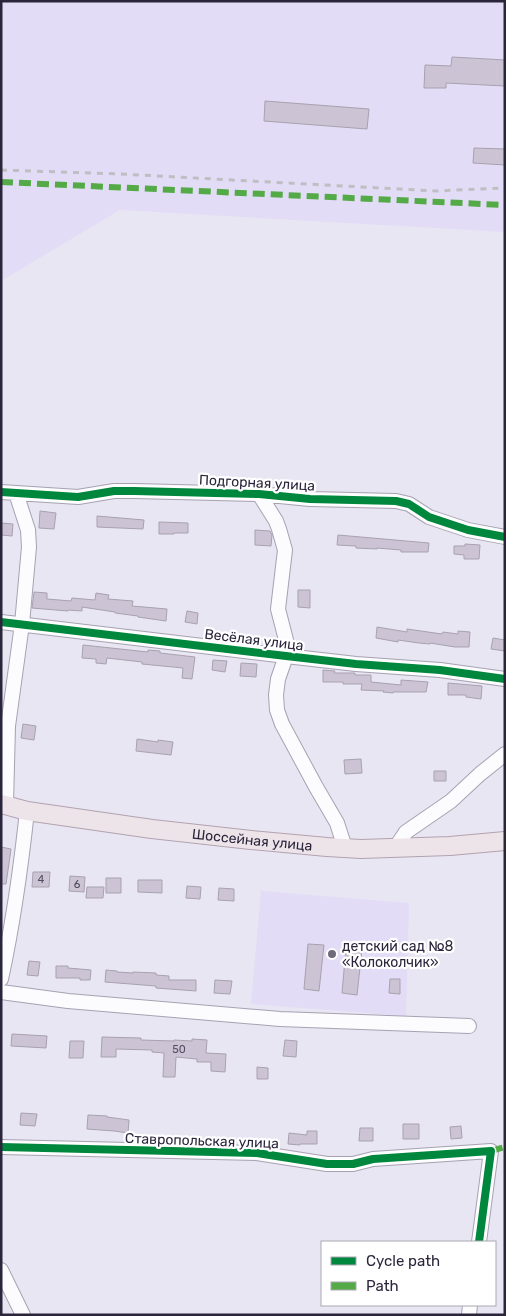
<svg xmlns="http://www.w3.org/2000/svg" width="506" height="1316" viewBox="0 0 506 1316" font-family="Rubik,sans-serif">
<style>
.built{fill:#e2dcf6}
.building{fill:#ccc4d4;stroke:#a8a1af}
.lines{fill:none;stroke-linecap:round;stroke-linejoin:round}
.minor-casing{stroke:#a6a2b1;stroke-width:16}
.major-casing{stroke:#b2a2af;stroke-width:20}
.minor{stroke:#fcfbfd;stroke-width:14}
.major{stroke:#ede4ea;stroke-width:18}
.rail{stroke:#bfbec3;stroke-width:3;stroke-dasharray:6 6;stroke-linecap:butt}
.quiet{stroke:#54aa46;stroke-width:6;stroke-dasharray:12 6;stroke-linecap:butt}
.cycleway-casing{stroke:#fff;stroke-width:11}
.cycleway{stroke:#00873e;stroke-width:8}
.poi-dot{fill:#6e697b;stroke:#fff;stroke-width:2}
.labels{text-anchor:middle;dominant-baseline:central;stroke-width:4.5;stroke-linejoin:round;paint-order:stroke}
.number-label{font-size:11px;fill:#534d61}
.street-label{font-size:14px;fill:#2b253b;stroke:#fff}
.poi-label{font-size:14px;fill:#2b253b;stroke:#fff;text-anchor:start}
</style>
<rect width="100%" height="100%" fill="#e9e6f3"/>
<path class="built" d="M1 1H505V232L120 210 1 281Z
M261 891 409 903 406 1016 251 1004Z"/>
<path class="building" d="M452 57 505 60V86L446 83V88H424L425 65 451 66Z
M265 101 369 109 367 129 264 121Z
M474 148 505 149V165L473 163Z
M40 511 56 513 54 529 39 528Z
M97 516 144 520 143 529 97 527Z
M159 522 188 523V533H174V534H159Z
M1 523 13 524 12 536 1 535Z
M255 530 270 531 272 535 271 546 255 545Z
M338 535 429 543 428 552H401V550L377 548V549L356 548V546L337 545Z
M465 544 480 545 479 559H464V555L454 554V546H465Z
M298 590H310V608L298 607Z
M34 592 47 593V599L71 601 72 598 95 600 96 593 109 595 108 599 133 601 132 606 167 609 166 621 138 617V616L115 613V612L82 607V611L68 610V611L32 608Z
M187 611 198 613 197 624 185 622Z
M377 627 407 632V629L442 634 443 632 458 634V631L470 632 469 647H455L430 643V644L419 643 398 640V642L376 638Z
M493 638 505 640V651L491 649Z
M83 645 148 652V650L160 651V653L195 657 192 679 182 678 183 668 142 664V662L107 658 106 664 96 663V659L82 658Z
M213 660 227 661 225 672 212 670Z
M241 663 257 664 256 677 240 676Z
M323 670 335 671 334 673H355V675H371V682L401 685V680L428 682 426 692H393V693L383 692 384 691 361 690 362 684H343V682H323Z
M448 683 482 686 481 699 466 697V695H448Z
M23 724 36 726 34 740 21 738Z
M137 739 158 742V740L173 742 171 755 136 751Z
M361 759 362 773 345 774 344 760Z
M434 771H446V781H434Z
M1 847 11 849 6 884H1Z
M33 872H50L49 887H32Z
M70 876 85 877 84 892 69 891Z
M106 878H121V893H106Z
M138 880H162V893L138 892Z
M187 886 201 887 200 899 186 898Z
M87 887H104L103 898H86Z
M219 888 234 889V901L218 900Z
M308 944 324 945 319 991 304 989Z
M346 948 362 949 357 995 342 993Z
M29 961 40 962 38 976 27 975Z
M56 966H68V968L91 970 90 980H80V978H56Z
M106 970 117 971V972L133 973V972L156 973V975L169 976V980H196V991L156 988V986L105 982Z
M390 979H400V994L389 993Z
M215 980 232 981 230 994 214 993Z
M12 1034 47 1036 46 1048 11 1046Z
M102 1037 141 1038V1040L174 1041V1040L192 1041V1039L207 1040 206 1053 226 1054 225 1072 211 1071V1062H197V1059L176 1057 175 1077H163L164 1053 152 1052V1050L116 1049V1057H101Z
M285 1040 297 1041 296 1057 283 1056Z
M70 1041H84L83 1058H69Z
M257 1067 268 1068V1079H257Z
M21 1113 37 1114 35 1126 20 1125Z
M88 1115 107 1116V1117L129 1120 128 1133 114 1131 87 1129Z
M403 1124H419V1139H403Z
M461 1126 462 1138 451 1139 450 1127Z
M360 1128H373V1141H359Z
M307 1131H317V1144H300V1145L288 1144 289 1133 307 1135Z"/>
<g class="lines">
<defs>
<path id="minor" d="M1 492 78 497 114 491H134L259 494 310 499 396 501 409 504 429 517 468 530 505 537
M259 494 276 521 279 529 285 550 278 609 286 640V656L278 679 276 695 277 710 282 724 316 787 337 823 345 848
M1 622 286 656 356 664 440 670 505 679
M6 804 8 726 22 624 29 547 28 530 16 493
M396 847 406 832 451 801 480 774 505 754
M1 979C13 924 21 867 27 811
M1 992 68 1001 280 1019 469 1026
M1 1147 257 1153 327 1164H353L373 1159 491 1151 479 1242
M1 1270 23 1315
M469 1315 470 1305"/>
<g id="major">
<path id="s1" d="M1 804 27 811 152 829 251 840 327 847 361 849 450 846 505 841"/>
</g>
</defs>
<use href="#minor" class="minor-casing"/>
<use href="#major" class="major-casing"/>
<use href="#minor" class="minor"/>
<use href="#major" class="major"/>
<path class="rail" d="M1 170 121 174 436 191 505 188"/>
<path class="quiet" d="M1 182 505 205
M491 1151 505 1147"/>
<defs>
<path id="cycleway" d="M1 492 78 497 114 491H134L259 494 310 499 396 501 409 504 429 517 468 530 505 537
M1 622 286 656 356 664 440 670 505 679
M1 1147 257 1153 327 1164H353L373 1159 491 1151 479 1242"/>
</defs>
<use href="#cycleway" class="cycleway-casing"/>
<use href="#cycleway" class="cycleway"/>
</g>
<circle class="poi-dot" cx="332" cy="954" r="5"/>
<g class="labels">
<g class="number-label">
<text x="41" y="879">4</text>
<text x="77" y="884">6</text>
<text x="179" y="1049">50</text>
</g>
<g class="street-label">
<text transform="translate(257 483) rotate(3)">Подгорная улица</text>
<text transform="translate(254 640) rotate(7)">Весёлая улица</text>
<text stroke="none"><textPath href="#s1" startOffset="254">Шоссейная улица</textPath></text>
<text transform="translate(202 1141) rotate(2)">Ставропольская улица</text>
</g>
<g class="poi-label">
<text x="342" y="946">детский сад №8<tspan x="342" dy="16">«Колоколчик»</tspan></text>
</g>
</g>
<rect width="506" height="1316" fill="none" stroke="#2b253b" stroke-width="5"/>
<rect x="321" y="1241" width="175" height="65" fill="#ffffff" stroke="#aaa8b1"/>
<rect x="331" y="1257" width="25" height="8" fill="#00873e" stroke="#aaa8b1"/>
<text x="366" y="1266" font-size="15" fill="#2b253b">Cycle path</text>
<rect x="331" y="1282" width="25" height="8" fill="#54aa46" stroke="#aaa8b1"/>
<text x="366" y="1291" font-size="15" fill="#2b253b">Path</text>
</svg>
